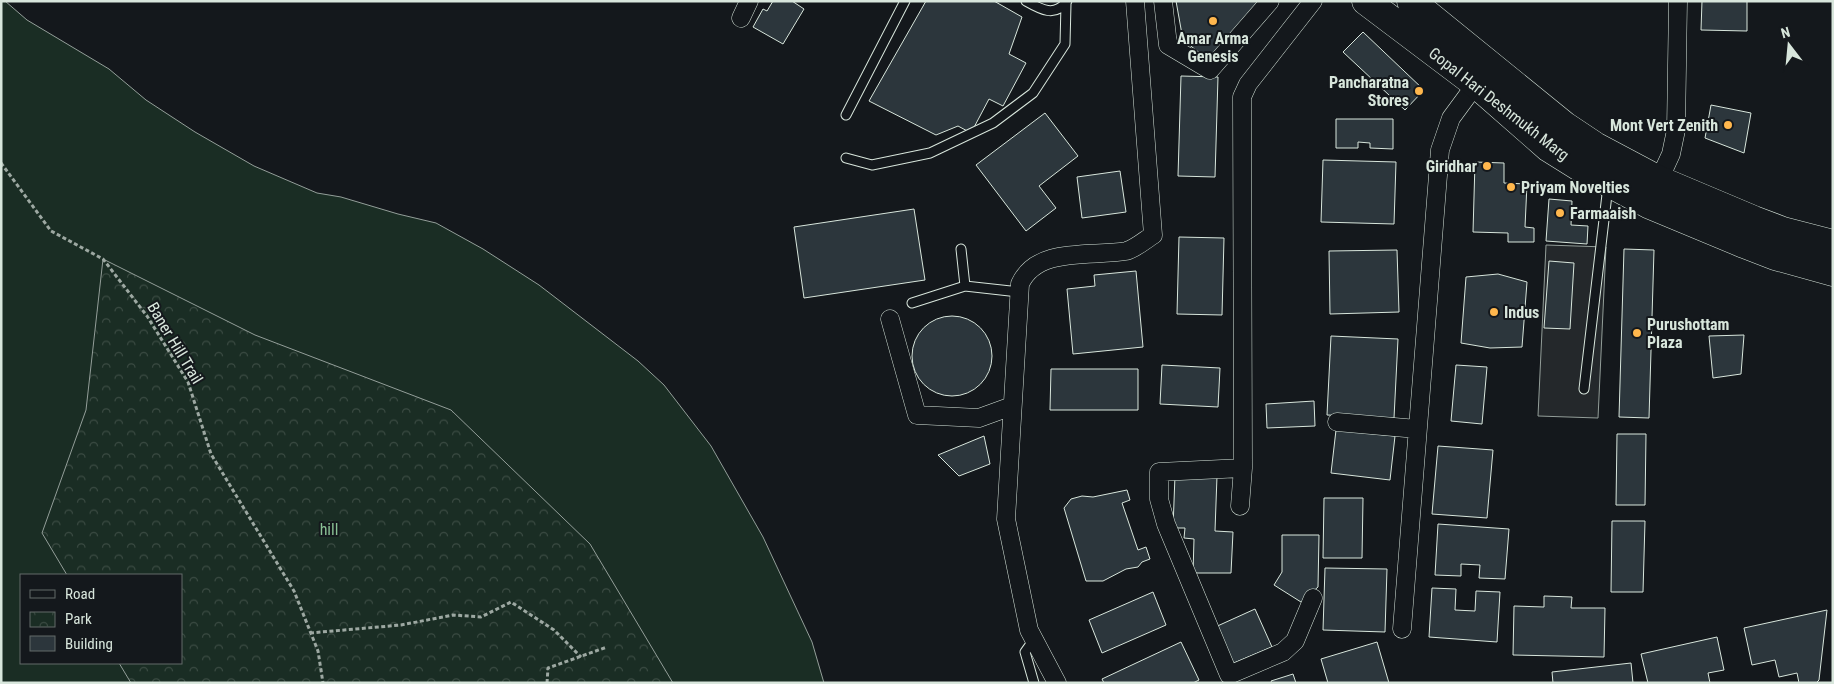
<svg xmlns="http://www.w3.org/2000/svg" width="1834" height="684" viewBox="0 0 1834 684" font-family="'Roboto Condensed',sans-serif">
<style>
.grass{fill:#1a2d24;stroke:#939e99;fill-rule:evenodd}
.park{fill:url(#park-crowns);stroke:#939e99}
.parking{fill:#24282b;stroke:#939e99}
.building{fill:#2c363c;stroke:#d8e6dc}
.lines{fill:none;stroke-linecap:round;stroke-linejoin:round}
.lane-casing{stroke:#d8e6dc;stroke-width:11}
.street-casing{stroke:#d8e6dc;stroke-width:19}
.primary-casing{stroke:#d8e6dc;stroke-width:29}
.path{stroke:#9da8a2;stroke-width:3;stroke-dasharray:4 2.5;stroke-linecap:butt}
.lane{stroke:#14181c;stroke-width:9}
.street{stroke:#14181c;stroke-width:18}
.primary{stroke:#14181c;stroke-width:28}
.poi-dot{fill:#ffb74d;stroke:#14181c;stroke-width:2}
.labels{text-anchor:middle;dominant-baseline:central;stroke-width:4;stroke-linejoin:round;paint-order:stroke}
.poi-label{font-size:16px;font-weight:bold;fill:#d8e6dc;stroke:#14181c;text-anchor:start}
.street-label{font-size:16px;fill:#d8e6dc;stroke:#14181c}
.park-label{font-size:16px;fill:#8ac095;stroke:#14181c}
</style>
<defs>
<pattern id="park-crowns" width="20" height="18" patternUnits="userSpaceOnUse" patternTransform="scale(1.25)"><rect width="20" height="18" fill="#1a2d24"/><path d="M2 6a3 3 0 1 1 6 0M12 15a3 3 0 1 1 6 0" fill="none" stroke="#3b4b43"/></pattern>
</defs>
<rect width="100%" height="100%" fill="#14181c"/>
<path class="grass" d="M1 1H5L27 20 109 69 146 100 195 132 254 166 317 193 341 197 398 214 436 223 483 249 539 285 638 361 664 385 711 446 763 537 812 642 824 683H1ZM21 575H181V663H21Z"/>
<path class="park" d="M103 259 255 335 451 410 590 544 673 683H131L119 663H181V575H67L42 533 86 410Z"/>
<path class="parking" d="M1546 245 1606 247 1598 418 1538 416Z"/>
<path class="building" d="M773 1H792L804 9 783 44 753 27 763 9 767 11Z
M926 1H994L1022 17 1009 54 1026 63 1003 106 989 99 971 133 958 126 936 135 869 101Z
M1176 1H1262L1214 64 1183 40Z
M1702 1H1747V31L1701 30Z
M1363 32 1424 90 1405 110 1343 52Z
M1181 76 1218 77 1215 177 1178 176Z
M1711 105 1751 113 1744 153 1705 138Z
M1045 113 1078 156 1039 186 1056 208 1026 231 976 165Z
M1336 119H1393V149L1370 148V143L1358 142V148H1336Z
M1323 160 1396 162 1394 224 1321 222Z
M1475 162 1504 163V183L1527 184 1525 227 1534 228V242H1508V233L1473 232Z
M1120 171 1126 212 1082 218 1077 177Z
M1549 199 1572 201 1571 225 1588 226 1587 244 1546 241Z
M914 209 925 280 804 298 794 227Z
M1179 237 1224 238 1222 315 1177 314Z
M1624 249 1654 250 1649 418 1619 417Z
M1397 250 1399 312 1330 314 1329 251Z
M1549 261 1574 263 1570 329 1544 328Z
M1136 271 1143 347 1073 354 1067 289 1095 286 1094 275Z
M1498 274 1527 282 1522 347 1490 348 1461 343 1466 277Z
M912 356a40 40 0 1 1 80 0a40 40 0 1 1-80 0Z
M1744 335 1741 374 1713 378 1709 336Z
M1331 336 1398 339 1394 418 1327 415Z
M1162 365 1220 368 1218 407 1160 404Z
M1456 365 1487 367 1482 424 1451 421Z
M1051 369H1138V410H1050Z
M1314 401 1315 426 1267 428 1266 404Z
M1336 430 1395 436 1390 480 1331 473Z
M1617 434H1646L1645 505H1616Z
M984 436 990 464 959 476 938 455Z
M1438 446 1493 450 1487 518 1432 514Z
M1175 475 1217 476 1215 531 1233 532 1231 573H1193L1194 539 1184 538 1185 528H1173Z
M1127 490 1130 500 1122 503 1138 550 1146 547 1150 559 1142 562 1138 567 1126 569 1103 581H1086L1064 508 1071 499 1082 496 1093 497Z
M1324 498H1363L1362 558H1323Z
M1612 521H1645L1643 592H1611Z
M1438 524 1509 529 1505 579 1479 578 1480 565 1461 564V576L1435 575Z
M1282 535H1319L1318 587 1301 602 1274 585 1282 572Z
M1325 568 1387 569 1385 632 1323 630Z
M1432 588 1456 589 1455 610 1475 611 1476 591 1500 592 1497 642 1429 637Z
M1153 592 1166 625 1102 653 1089 620Z
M1544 596 1572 597 1571 608H1605L1604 657 1513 655 1514 606 1544 607Z
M1255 609 1272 647 1229 665 1213 628Z
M1827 610 1819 680 1816 683H1799L1797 673 1779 677 1775 660 1752 665 1744 628Z
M1717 637 1724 670 1708 673 1710 683H1648L1641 654Z
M1181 642 1199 680 1193 683H1104L1102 679Z
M1377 642 1389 683H1328L1321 659Z
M1631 663 1633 683H1553L1552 672Z
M1293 674 1296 683H1272L1271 681Z"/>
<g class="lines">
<defs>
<path id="lane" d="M1026 1C1040 9 1055 18 1067 1
M846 115 905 1
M846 158 872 165 930 153 993 123 1033 93 1065 44 1066 4
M961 249 965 286
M912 303 965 286 1019 292
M1584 389 1608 186
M1034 683 1025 652 1030 645 1036 642"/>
<path id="street" d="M1163 1 1168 45 1210 70 1270 1
M741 18 749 1
M1659 180 1671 154 1676 130 1678 1
M890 319 917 415 979 418 1012 406
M1337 422 1417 429
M1243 468 1159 472V499L1166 524 1229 675 1283 652 1295 641 1313 598
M1240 506 1243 468 1242 97 1248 84 1313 1
M1402 629 1440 150 1451 118 1476 84
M1057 683 1029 630 1006 519 1020 284C1037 246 1092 257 1126 251 1135 249 1145 240 1153 235L1135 1"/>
<path id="primary" d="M1366 1 1476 84 1549 148 1581 168 1648 204 1744 244 1775 256 1833 272
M1411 1 1565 126 1595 146 1659 180 1754 220 1783 231 1833 244"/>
</defs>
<use href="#lane" class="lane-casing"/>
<use href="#street" class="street-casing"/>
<use href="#primary" class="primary-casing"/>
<path class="path" d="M1 163 51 231 103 259 147 316 188 382 211 454 294 591 318 651 323 683
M310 633 401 625 453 615 481 617 511 602 554 630 581 657
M547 683 548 668 607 647"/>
<use href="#lane" class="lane"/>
<use href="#street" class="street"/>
<use href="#primary" class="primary"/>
</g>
<g class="poi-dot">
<circle cx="1213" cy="21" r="5"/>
<circle cx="1419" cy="91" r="5"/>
<circle cx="1728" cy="125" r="5"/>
<circle cx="1487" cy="166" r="5"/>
<circle cx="1511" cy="187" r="5"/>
<circle cx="1560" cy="213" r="5"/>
<circle cx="1494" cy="312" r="5"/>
<circle cx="1637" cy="333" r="5"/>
</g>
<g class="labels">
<g class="poi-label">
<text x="1213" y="38" text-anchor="middle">Amar Arma<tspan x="1213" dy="18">Genesis</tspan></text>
<text x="1409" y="82" text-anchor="end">Pancharatna<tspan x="1409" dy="18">Stores</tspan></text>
<text x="1718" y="125" text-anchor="end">Mont Vert Zenith</text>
<text x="1477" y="166" text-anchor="end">Giridhar</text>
<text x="1521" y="187">Priyam Novelties</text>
<text x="1570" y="213">Farmaaish</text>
<text x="1504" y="312">Indus</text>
<text x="1647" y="324">Purushottam<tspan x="1647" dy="18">Plaza</tspan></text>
</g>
<g class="street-label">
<text transform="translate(1499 104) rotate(38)">Gopal Hari Deshmukh Marg</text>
<text transform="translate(175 343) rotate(59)">Baner Hill Trail</text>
</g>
<g class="park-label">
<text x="329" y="529">hill</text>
</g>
</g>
<rect width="1834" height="684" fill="none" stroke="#d8e6dc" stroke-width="5"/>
<rect x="20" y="574" width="162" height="90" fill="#14181c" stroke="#626a69"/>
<rect x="30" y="590" width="25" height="8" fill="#14181c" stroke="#626a69"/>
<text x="65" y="599" font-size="15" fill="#d8e6dc">Road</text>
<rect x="30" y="612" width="25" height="15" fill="url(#park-crowns)" stroke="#626a69"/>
<text x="65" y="624" font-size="15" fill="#d8e6dc">Park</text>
<rect x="30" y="636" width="25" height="15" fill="#2c363c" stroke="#626a69"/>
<text x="65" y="649" font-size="15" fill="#d8e6dc">Building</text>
<g transform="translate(1789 45) rotate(344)" stroke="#14181c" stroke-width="4" paint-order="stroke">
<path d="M0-4L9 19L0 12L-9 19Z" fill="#d8e6dc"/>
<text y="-8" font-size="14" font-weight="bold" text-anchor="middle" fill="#d8e6dc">N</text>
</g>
</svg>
